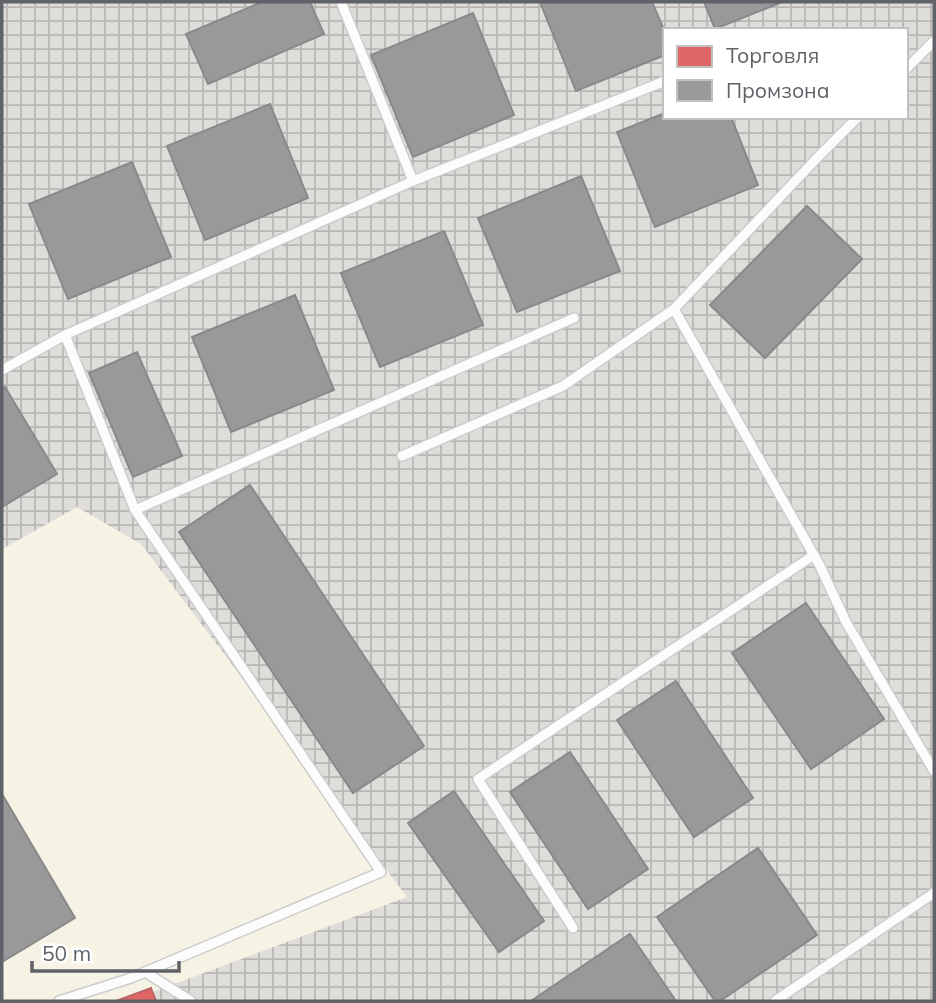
<svg xmlns="http://www.w3.org/2000/svg" width="936" height="1003" viewBox="0 0 936 1003" font-family="Mulish,sans-serif">
<style>
.commercial{fill:#f7f3e4}
.industrial{fill:url(#industrial-grid);fill-rule:evenodd}
.shops{fill:#e06666;stroke:#b96567;stroke-width:2}
.industry{fill:#999;stroke:#88898a;stroke-width:2}
.lines{fill:none;stroke-linecap:round;stroke-linejoin:round}
.service-casing{stroke:#cbcccc;stroke-width:12}
.service{stroke:#fdfcfc;stroke-width:9}
</style>
<defs>
<pattern id="industrial-grid" width="8" height="8" patternUnits="userSpaceOnUse" patternTransform="scale(1.75)"><rect width="8" height="8" fill="#dfddda"/><path d="M0 4h8M4 0v8" fill="none" stroke="#b8b7b5"/></pattern>
</defs>
<rect width="100%" height="100%" fill="#efeeea"/>
<path class="commercial" d="M77 507 141 544 408 898 129 1001H2V550Z"/>
<path class="industrial" d="M2 2H934V1001H129L407 897 141 544 77 507 2 549ZM665 30H906V117H665Z"/>
<path class="shops" d="M151 988 156 1001H116Z"/>
<path class="industry" d="M262 2H310L324 34 208 84 186 34Z
M540 2H652L665 32V55L576 91Z
M704 2H782L715 29Z
M473 13 514 115 413 157 371 55Z
M270 104 308 198 205 240 167 146Z
M665 113V117H731L758 185 655 227 617 132Z
M132 162 171 257 68 299 29 204Z
M581 176 620 271 517 312 478 218Z
M807 206 862 259 765 358 710 305Z
M444 231 483 325 380 367 341 273Z
M295 295 334 390 231 432 192 337Z
M137 352 182 456 133 477 89 373Z
M5 387 57 474 2 507V389Z
M250 485 424 746 353 793 179 532Z
M806 603 884 719 811 769 732 653Z
M676 681 753 798 694 837 617 720Z
M570 752 648 869 588 909 510 792Z
M454 791 544 921 499 952 408 823Z
M2 794 75 918 2 962Z
M758 848 817 935 720 1001H715L657 917Z
M630 934 676 1001H531Z"/>
<g class="lines">
<defs>
<path id="service" d="M341 2 413 181
M906 69 934 41
M674 309 819 564 846 622 934 771
M2 370 65 335 413 181 665 81
M402 456 563 386 674 309 818 157 858 117
M135 510 574 318
M573 928 478 779 814 555
M145 972 191 1001
M59 1001 131 978 381 872 135 510 65 335
M775 1001 934 893"/>
</defs>
<use href="#service" class="service-casing"/>
<use href="#service" class="service"/>
</g>
<rect width="936" height="1003" fill="none" stroke="#5f6368" stroke-width="7"/>
<rect x="663" y="28" width="245" height="91" fill="#ffffff" stroke="#bfc1c3" stroke-width="2"/>
<rect x="677" y="46" width="35" height="21" fill="#e06666" stroke="#bfc1c3" stroke-width="2"/>
<text x="726" y="63" font-size="21" fill="#5f6368">Торговля</text>
<rect x="677" y="80" width="35" height="21" fill="#999999" stroke="#bfc1c3" stroke-width="2"/>
<text x="726" y="98" font-size="21" fill="#5f6368">Промзона</text>
<path d="M32 961v10h147v-10" fill="none" stroke="#5f6368" stroke-width="3.5"/>
<text x="42" y="961" font-size="21" fill="#5f6368" stroke="#ffffff" stroke-width="5" paint-order="stroke">50 m</text>
</svg>
